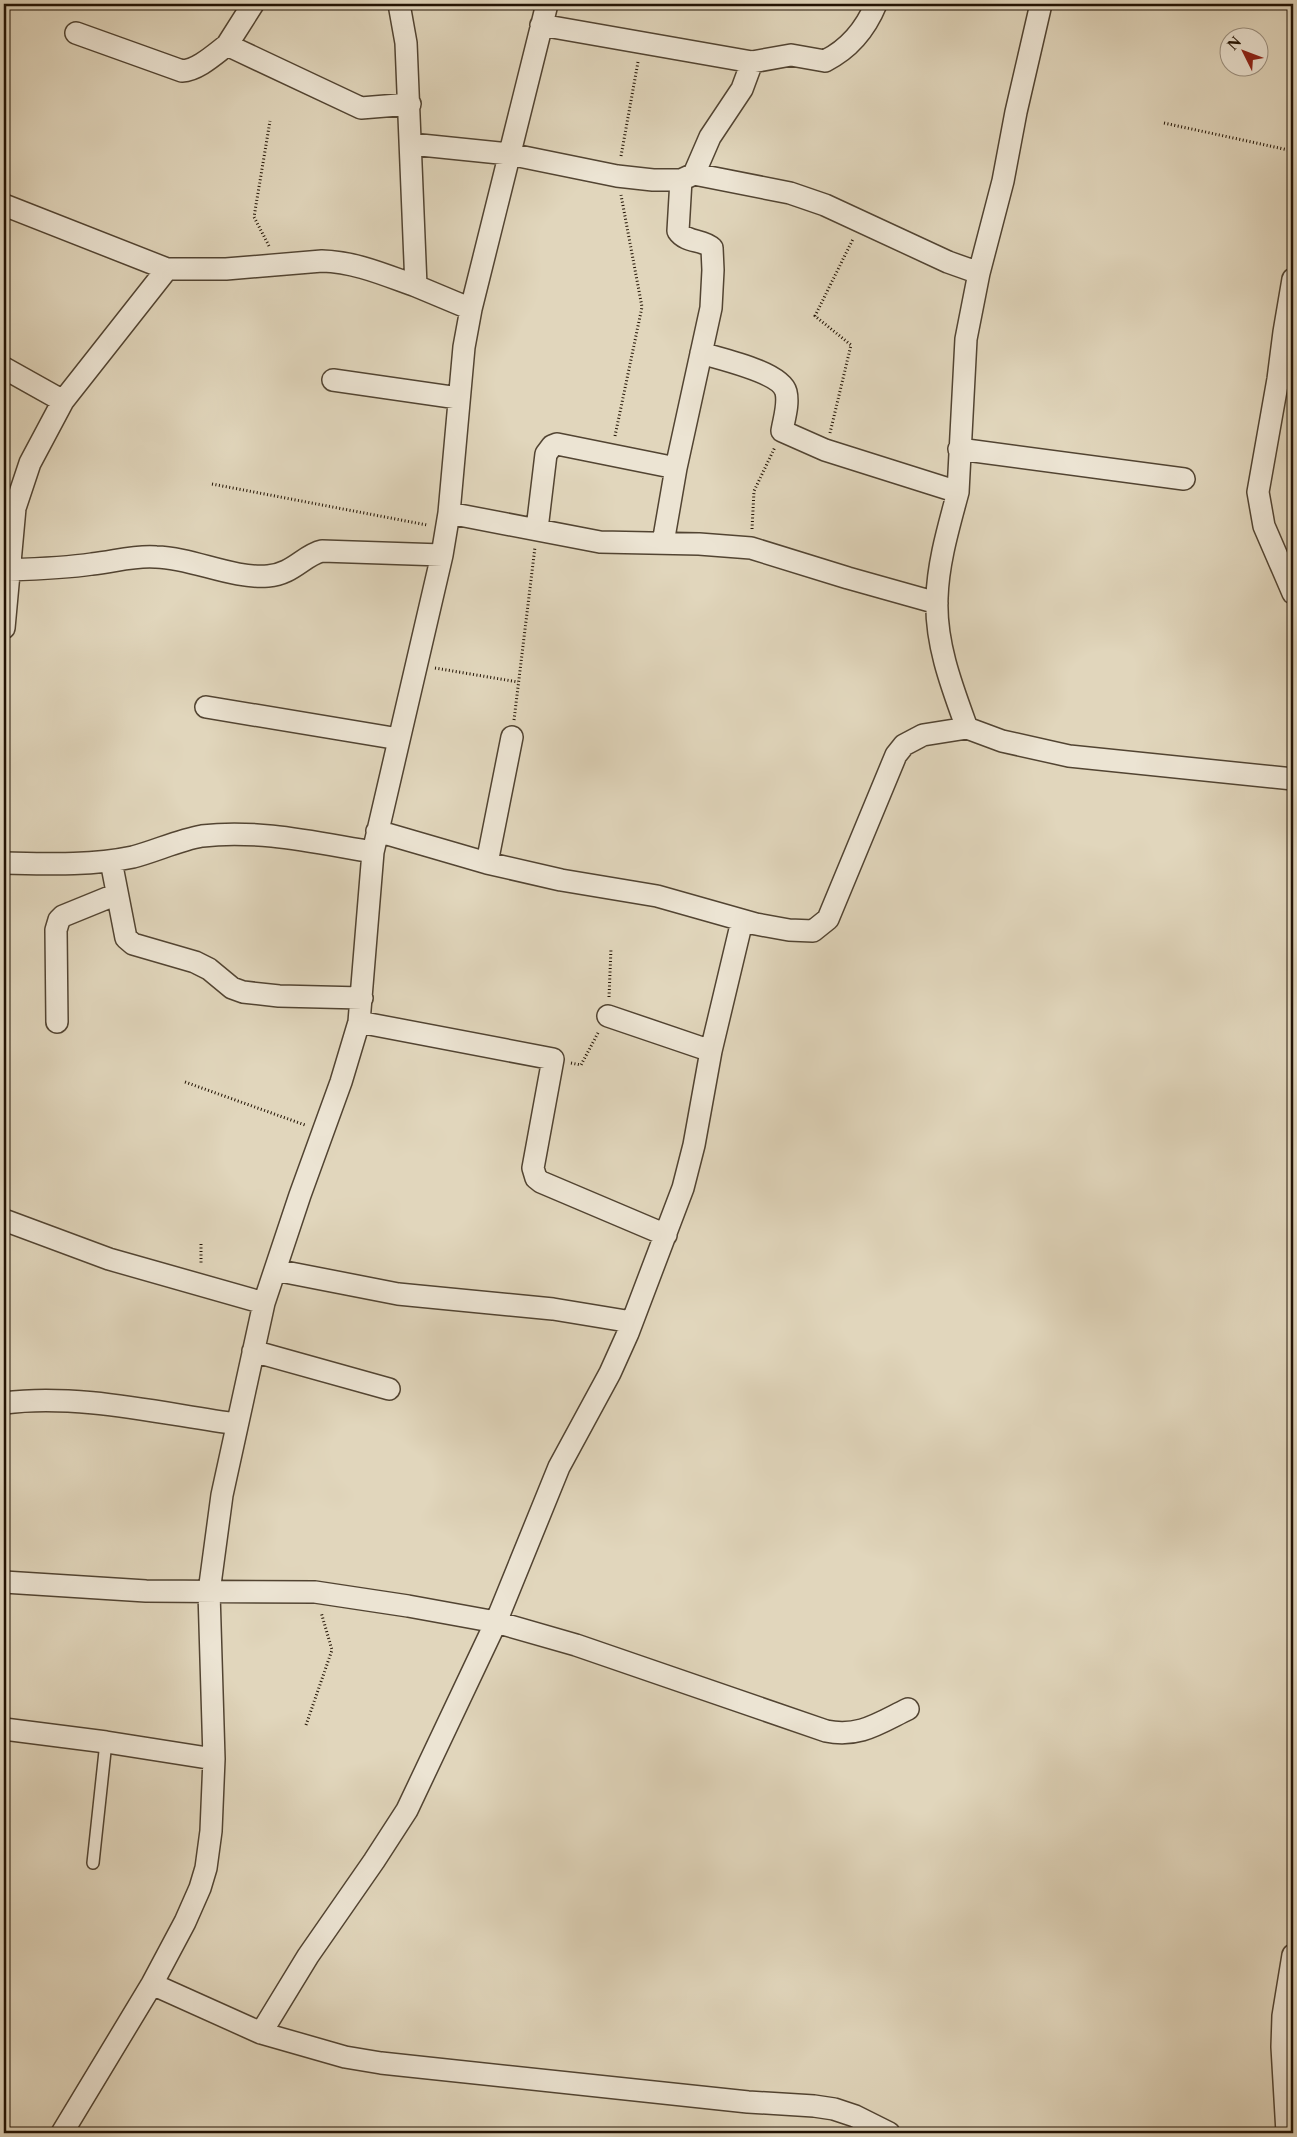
<svg xmlns="http://www.w3.org/2000/svg" width="1297" height="2137" viewBox="0 0 1297 2137" font-family="'Libre Caslon Text',serif">
<style>
.lines{fill:none;stroke-linecap:round;stroke-linejoin:round}
.lane-casing{stroke:#524432;stroke-width:14}
.street-casing{stroke:#524432;stroke-width:24}
.path{stroke:#221304;stroke-width:3;stroke-dasharray:1 2.5;stroke-linecap:butt}
.lane{stroke:#ece4d3;stroke-width:11}
.street{stroke:#ece4d3;stroke-width:21}
</style>
<rect width="100%" height="100%" fill="#e1d6bc"/>
<filter id="stains"><feTurbulence type="fractalNoise" baseFrequency=".004" numOctaves="4"/><feColorMatrix values="0 0 0 0 .2 0 0 0 0 .09 0 0 0 0 .02 0 0 0 .5 -.17"/></filter>
<radialGradient id="worn" r=".72"><stop offset=".6" stop-color="#630" stop-opacity="0"/><stop offset="1" stop-color="#630" stop-opacity=".3"/></radialGradient>
<g class="lines">
<defs>
<path id="lane" d="M93 1863 106 1742"/>
<path id="street" d="M541 25 752 62 742 89 710 137 694 174
M76 33 182 71C198 70 215 54 227 45L361 108 410 104
M227 45 253 4
M752 62 791 55 825 61C849 49 866 28 876 4
M411 144 509 154 617 176 653 180H681L694 174 790 193 825 205 948 262 979 273
M4 205 167 269H226L322 261C356 262 385 275 416 286L406 43 399 4
M1293 279 1284 332 1278 379 1258 492 1264 526 1293 593
M416 286 471 309
M701 353C720 359 781 372 786 392 789 404 784 419 782 431L825 450 958 492 966 339 979 273 1003 181 1016 112 1041 4
M4 368 63 401
M333 380 458 398
M959 449 1184 479
M958 492C949 526 938 562 937 598 935 643 952 687 967 728
M449 513 600 542 699 544 751 548 848 578 937 603
M537 529 546 454 552 446 557 444 676 468
M663 543 676 468 711 308 713 270 712 248C703 239 686 243 678 231L681 180
M9 570C37 569 65 568 92 564 113 562 135 555 156 557 193 558 232 579 268 576 293 574 304 555 322 551L442 555
M4 628 15 508 30 463 63 401 167 269
M206 707 399 739
M377 831 487 863 512 737
M111 861 126 938 133 944 195 962 209 969 232 988 243 992 279 996 362 998
M4 863C47 864 90 866 133 857 156 851 179 840 202 836 259 829 317 843 373 852
M487 863 561 880 657 896 756 924 789 930 813 931 828 919 896 755 904 745 923 735 967 728 1002 741 1069 756 1293 779
M608 1016 711 1051
M57 1022 56 930 59 920 63 916 117 894
M359 1022 553 1059 533 1168 536 1178 541 1182 666 1235
M4 1220 109 1259 264 1303
M275 1270 398 1294 553 1309 632 1322
M253 1351 389 1389
M4 1403C78 1393 163 1414 237 1424
M4 1582 146 1591 315 1592 408 1606 496 1622 576 1645 826 1731C859 1738 879 1723 908 1709
M4 1729 106 1742 214 1759
M152 1984 261 2033 345 2057 381 2063 748 2102 814 2106 834 2109 855 2116 889 2133
M261 2033 308 1956 374 1861 407 1810 496 1622 559 1467 610 1373 628 1333 683 1188 694 1145 711 1051 742 921
M62 2133 152 1984 185 1922 200 1888 206 1868 211 1831 214 1759 209 1592 222 1495 264 1303 300 1195 341 1082 359 1022 373 852 442 555 449 513 464 347 471 309 547 4
M1287 2133 1282 2047 1283 2016 1293 1955"/>
</defs>
<use href="#lane" class="lane-casing"/>
<use href="#street" class="street-casing"/>
<path class="path" d="M1164 123 1293 151
M621 156 638 62
M269 246 254 217 270 121
M830 433 851 345 815 316 853 239
M615 436 642 307 621 195
M212 484 427 525
M752 529 754 491 775 447
M435 668 518 682
M514 720 535 547
M609 997 611 948
M571 1063 581 1065 599 1031
M185 1082 305 1125
M201 1244V1265
M4 1508 8 1479 7 1422
M306 1725 332 1650 321 1612"/>
<use href="#lane" class="lane"/>
<use href="#street" class="street"/>
</g>
<rect width="1297" height="2137" fill="none" stroke="#e1d6bc" stroke-width="20"/>
<rect x="5" y="5" width="1287" height="2127" fill="none" stroke="#221304" stroke-width="2.5"/>
<rect x="10" y="10" width="1277" height="2117" fill="none" stroke="#221304"/>
<g transform="translate(1244 52) rotate(312)"><circle r="24" fill="#ece4d3" stroke="#9b9080"/>
<path d="M0-4L9 19L0 12L-9 19Z" fill="#8f2418"/>
<text y="-8" font-size="14" font-weight="bold" text-anchor="middle" fill="#221304">N</text>
</g>
<rect width="100%" height="100%" filter="url(#stains)"/>
<rect width="100%" height="100%" fill="url(#worn)"/>
</svg>
